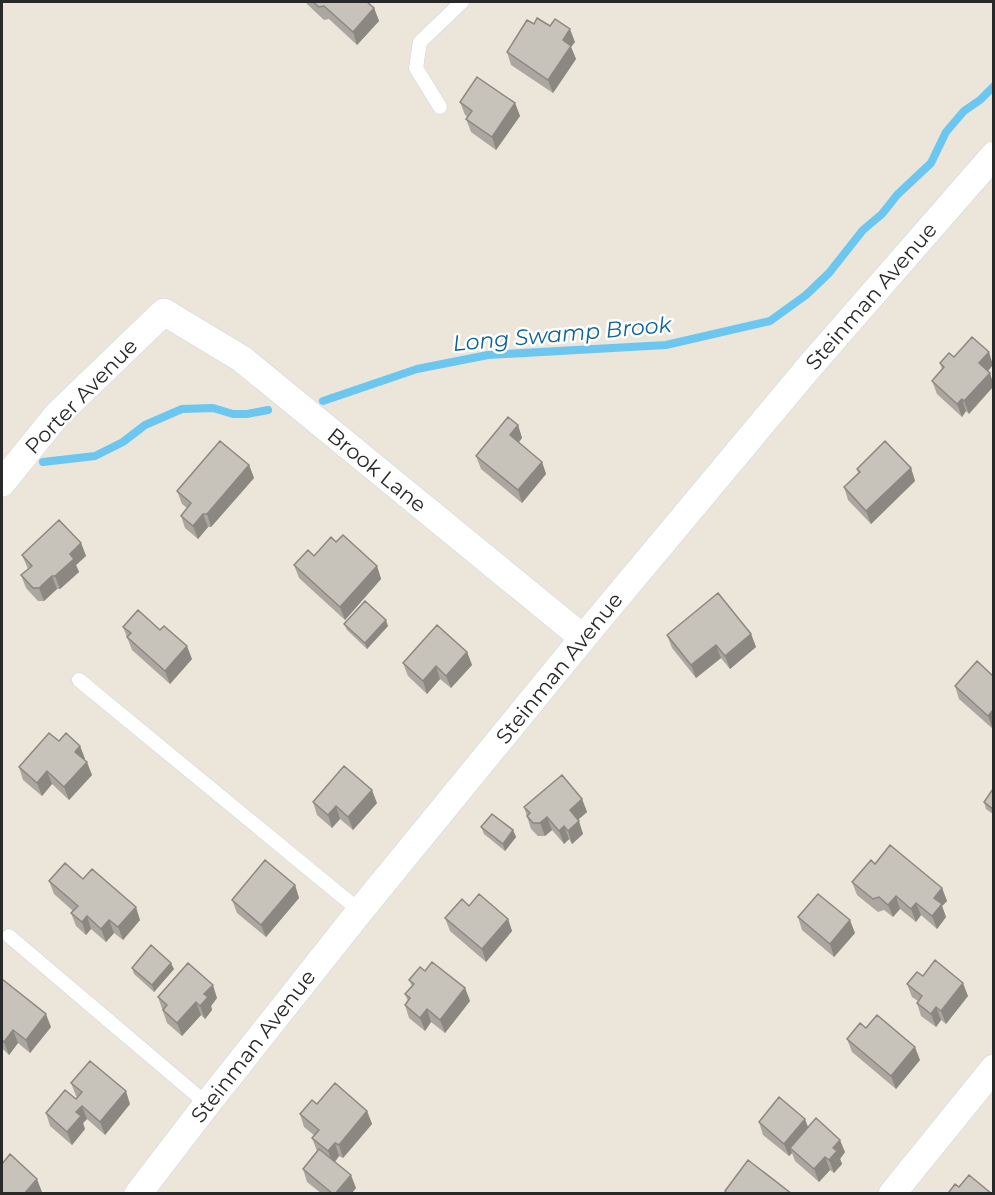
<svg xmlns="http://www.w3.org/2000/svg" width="995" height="1195" viewBox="0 0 995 1195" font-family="Montserrat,sans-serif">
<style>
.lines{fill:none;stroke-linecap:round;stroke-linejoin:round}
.stream{stroke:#6bc7f0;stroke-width:8}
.service-casing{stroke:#d0d2e2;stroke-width:15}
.minor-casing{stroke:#d0d2e2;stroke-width:28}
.service{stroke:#fff;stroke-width:14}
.minor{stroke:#fff;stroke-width:27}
.wall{fill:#aba7a0}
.shaded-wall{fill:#8b8882}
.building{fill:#c7c2ba;stroke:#8b8882;stroke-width:1.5}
.labels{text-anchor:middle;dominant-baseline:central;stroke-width:5;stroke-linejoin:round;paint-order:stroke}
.street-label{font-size:21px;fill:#292929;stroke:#fff}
.water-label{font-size:22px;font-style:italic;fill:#0b649a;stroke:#fff}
</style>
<rect width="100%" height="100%" fill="#ece5da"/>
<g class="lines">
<path class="stream" d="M323 401 417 369 488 355 666 345 770 321 806 295 829 273 863 230 882 214 897 195 931 163 946 132 964 111 980 100 994 86
M43 462 95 456 123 442 145 425 182 409 213 408 233 414H247L268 410"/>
<defs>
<path id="service" d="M440 107 416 68 420 42 462 2
M79 680 360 911
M9 936 207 1104"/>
<path id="minor" d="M2 483 57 415 164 312 242 359 583 638
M138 1194 207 1104 360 911 583 638 810 366 994 155
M892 1194 994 1068"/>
</defs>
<use href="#service" class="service-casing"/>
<use href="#minor" class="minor-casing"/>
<use href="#service" class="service"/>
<use href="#minor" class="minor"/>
</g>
<path class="wall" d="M306 2H367L374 8 379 21 357 45 329 19 324 20 307 4Z
M534 24 575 42 571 47 576 59 553 93 511 65 507 52Z
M460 102 515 103 520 116 496 150 471 132 466 119 468 117 465 115Z
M940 363 988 371 969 414 966 411 962 417 937 394 932 381 942 369Z
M518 425 522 438 519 442 542 462 546 474 522 503 481 469 476 456Z
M249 465 254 478 211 527H208L198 539 185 528 181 516 187 508 182 504 177 491Z
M911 468 915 481 871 524 848 500 844 487 858 473 857 469Z
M336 542 377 566 381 579 345 620 299 578 294 565 314 556Z
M81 543 86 556 76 565 79 572 60 589H57L44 601H38L26 588 21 575 28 569 22 555Z
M344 624 388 626 367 649 347 630Z
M123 627 160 630 192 659 170 684 132 650Z
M751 634 756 647 730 669 721 658 696 678 672 648 667 635Z
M467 652 472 665 451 688 440 679 427 694 408 676 403 663Z
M977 661 993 729 959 699 955 686Z
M59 741 80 746 85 759 84 760 92 775 69 800 52 784 42 796 23 780 19 767Z
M993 789V814L986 809 984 802Z
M582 799 587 812 578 820 583 834 572 844 569 839 564 844 552 830 545 836H538L531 829 524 807Z
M313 802 377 803 353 830 340 819 332 828 317 815Z
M481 827 513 830 516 837 505 851 484 834Z
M875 864 942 888 947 901 942 906 946 917 937 929 921 915 916 922 900 909 893 917 884 910 878 912 857 895 852 882Z
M49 881 140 920 123 940 114 933 106 942 91 929 86 935 76 926 71 913 73 911 54 894Z
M295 885 299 898 266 937 237 913 232 900Z
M469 906 508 919 512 931 486 962 450 931 445 918Z
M798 917 855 933 834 957 802 930Z
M132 968 174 969 154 992 134 974Z
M425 971 465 988 470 1001 445 1033 431 1022 425 1031 409 1018 405 1005 408 1001 405 994 412 986 409 980Z
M2 979 51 1027 30 1053 18 1043 9 1055 2 1048Z
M907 984 968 996 946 1024 941 1020 936 1027 921 1016 917 1003 918 1001 912 997Z
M158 997 217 998 211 1006 212 1010 205 1019 201 1015 182 1036 167 1023Z
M847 1039 920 1060 896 1089 852 1052Z
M71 1083 130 1104 105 1135 87 1119 83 1123 85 1129 72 1145 50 1126 46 1113 76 1099 77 1097 76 1096Z
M317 1104 367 1111 372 1124 343 1158 339 1156 335 1162 356 1188 351 1194H322L307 1182 303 1169 317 1151 312 1138 315 1136 304 1127 300 1114Z
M759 1122 808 1127 845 1152 840 1159 842 1164 834 1173 830 1170 819 1182 795 1161 792 1153 789 1156 763 1135Z"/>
<path class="shaded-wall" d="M374 8 379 21 357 45 353 32Z
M570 29 575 42 571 47 576 59 553 93 548 80 563 40Z
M515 103 520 116 496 150 492 137Z
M989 352 993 365 984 376 979 363Z
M990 373 993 383V387L969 414 964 401Z
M962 399 966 411 962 417 957 404Z
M518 425 522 438 514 448 510 435Z
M542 462 546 474 522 503 518 490Z
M249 465 254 478 211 527 207 514Z
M911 468 915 481 871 524 866 511Z
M203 514 208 527 198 539 193 526Z
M81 543 86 556 76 565 79 572 60 589 55 576 70 554Z
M377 566 381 579 345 620 340 607Z
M52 576 57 589 44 601 39 588Z
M386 620 388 626 367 649 365 643Z
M751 634 756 647 730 669 725 656Z
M716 645 721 658 696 678 691 665Z
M187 646 192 659 170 684 165 671Z
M467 652 472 665 451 688 446 676Z
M436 666 440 679 427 694 423 681Z
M993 710V729L988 716Z
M80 746 85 759 80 765 75 752Z
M87 762 92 775 69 800 64 787Z
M47 771 52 784 42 796 37 783Z
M372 790 377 803 353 830 348 817Z
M582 799 587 812 574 823 570 810Z
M336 806 340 819 332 828 328 815Z
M547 817 552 830 545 836 540 823Z
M579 821 583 834 572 844 568 831Z
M564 826 569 839 564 844 559 831Z
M513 830 516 837 505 851 503 844Z
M295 885 299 898 266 937 261 925Z
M942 888 947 901 942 906 946 917 937 929 932 916 934 898Z
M896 896 900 909 893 917 888 905Z
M916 903 921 915 916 922 911 909Z
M136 907 140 920 123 940 118 927Z
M87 916 91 929 86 935 82 922Z
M508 919 512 931 486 962 482 949Z
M109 920 114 933 106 942 101 929Z
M850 920 855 933 834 957 830 944Z
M171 963 174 969 154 992 152 985Z
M963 983 968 996 946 1024 941 1011Z
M213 985 217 998 211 1006 212 1010 205 1019 200 1006 204 994Z
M465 988 470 1001 445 1033 440 1020Z
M196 1002 201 1015 182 1036 177 1023Z
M936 1007 941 1020 936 1027 931 1014Z
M427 1009 431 1022 425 1031 420 1018Z
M46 1014 51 1027 30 1053 26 1040Z
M13 1030 18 1043 9 1055 4 1042Z
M915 1047 920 1060 896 1089 891 1076Z
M126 1091 130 1104 105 1135 100 1122Z
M82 1106 87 1119 83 1123 85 1129 72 1145 67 1132 76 1112Z
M367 1111 372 1124 343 1158 339 1145Z
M805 1119 810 1132 790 1148 792 1153 789 1156 784 1144Z
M840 1140 845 1152 840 1159 842 1164 834 1173 829 1160 833 1148Z
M335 1143 339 1156 333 1164 328 1151Z
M825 1157 830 1170 819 1182 814 1169Z
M351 1175 356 1188 351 1194H335Z
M37 1179 42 1192 41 1194H24Z"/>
<path class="building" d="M313 2H367L374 8 353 32 324 6 319 7Z
M537 18 550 26 555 19 570 29 563 40 571 46 548 80 507 52 527 20 534 24Z
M477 77 515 103 492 137 466 119 472 111 460 102Z
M972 337 989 352 979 363 990 373 964 401 962 399 957 404 932 381 944 367 940 363 949 353 954 357Z
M508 417 518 425 510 435 542 462 518 490 476 456Z
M220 441 249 465 207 514H203L193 526 181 516 191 503 177 491Z
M885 441 911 468 866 511 844 487 860 472 857 469Z
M59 520 81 543 70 554 74 559 55 576H52L39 588H33L21 575 32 566 22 555Z
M343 535 377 566 340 607 294 565 308 550 314 556 331 537 336 542Z
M718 593 751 634 725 656 716 645 691 665 667 635Z
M365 601 386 620 365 643 344 624Z
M138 610 160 630 164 626 187 646 165 671 127 637 131 633 123 627Z
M437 625 467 652 446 676 436 666 423 681 403 663Z
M977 661 993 676V710L988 716 955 686Z
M49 733 59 741 66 733 80 746 75 752 87 762 64 787 47 771 37 783 19 767Z
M344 766 372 790 348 817 336 806 328 815 313 802Z
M562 775 582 799 570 810 579 821 568 831 564 826 559 831 547 817 540 823H533L527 816 530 813 524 807Z
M993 789V809L984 802Z
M492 814 513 830 503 844 481 827Z
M890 845 942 888 934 898 942 904 932 916 916 903 911 909 896 896 888 905 879 897 873 899 852 882 871 860 875 864Z
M265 860 295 885 261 925 232 900Z
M65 863 83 879 92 869 136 907 118 927 109 920 101 929 87 916 82 922 71 913 78 906 49 881Z
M479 894 508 919 482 949 445 918 462 899 469 906Z
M818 894 850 920 830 944 798 917Z
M151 945 171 963 152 985 132 968Z
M935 960 963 983 941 1011 936 1007 931 1014 917 1003 922 996 907 984 917 972 923 976Z
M432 962 465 988 440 1020 427 1009 420 1018 405 1005 410 998 405 994 414 984 409 980 420 967 425 971Z
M188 963 213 985 204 994 208 997 200 1006 196 1002 177 1023 163 1010 167 1005 158 997Z
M2 979 46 1014 26 1040 13 1030 4 1042 2 1040Z
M877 1015 915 1047 891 1076 847 1039 860 1023 866 1028Z
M90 1061 126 1091 100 1122 82 1106 76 1112 81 1116 67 1132 46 1113 65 1090 76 1099 82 1092 71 1083Z
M335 1083 367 1111 339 1145 335 1143 328 1151 312 1138 319 1130 300 1114 312 1100 317 1104Z
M779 1097 805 1119 784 1144 759 1122Z
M816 1118 840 1140 833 1148 837 1151 829 1160 825 1157 814 1169 790 1148Z
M319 1149 351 1175 335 1194H333L303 1169Z
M10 1154 37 1179 24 1194H2V1164Z
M748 1160 792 1194H728L725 1191Z
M969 1175 992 1194H949V1192L955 1184 959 1187Z"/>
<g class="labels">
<g class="street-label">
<text transform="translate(871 296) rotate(-49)">Steinman Avenue</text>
<text transform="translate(81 396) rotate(-46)">Porter Avenue</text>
<text transform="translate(377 470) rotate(39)">Brook Lane</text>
<text transform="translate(559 668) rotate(-51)">Steinman Avenue</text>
<text transform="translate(253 1046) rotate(-52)">Steinman Avenue</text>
</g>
<g class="water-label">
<text transform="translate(562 334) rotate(-5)">Long Swamp Brook</text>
</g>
</g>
<rect width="995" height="1195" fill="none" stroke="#292929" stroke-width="6"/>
</svg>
